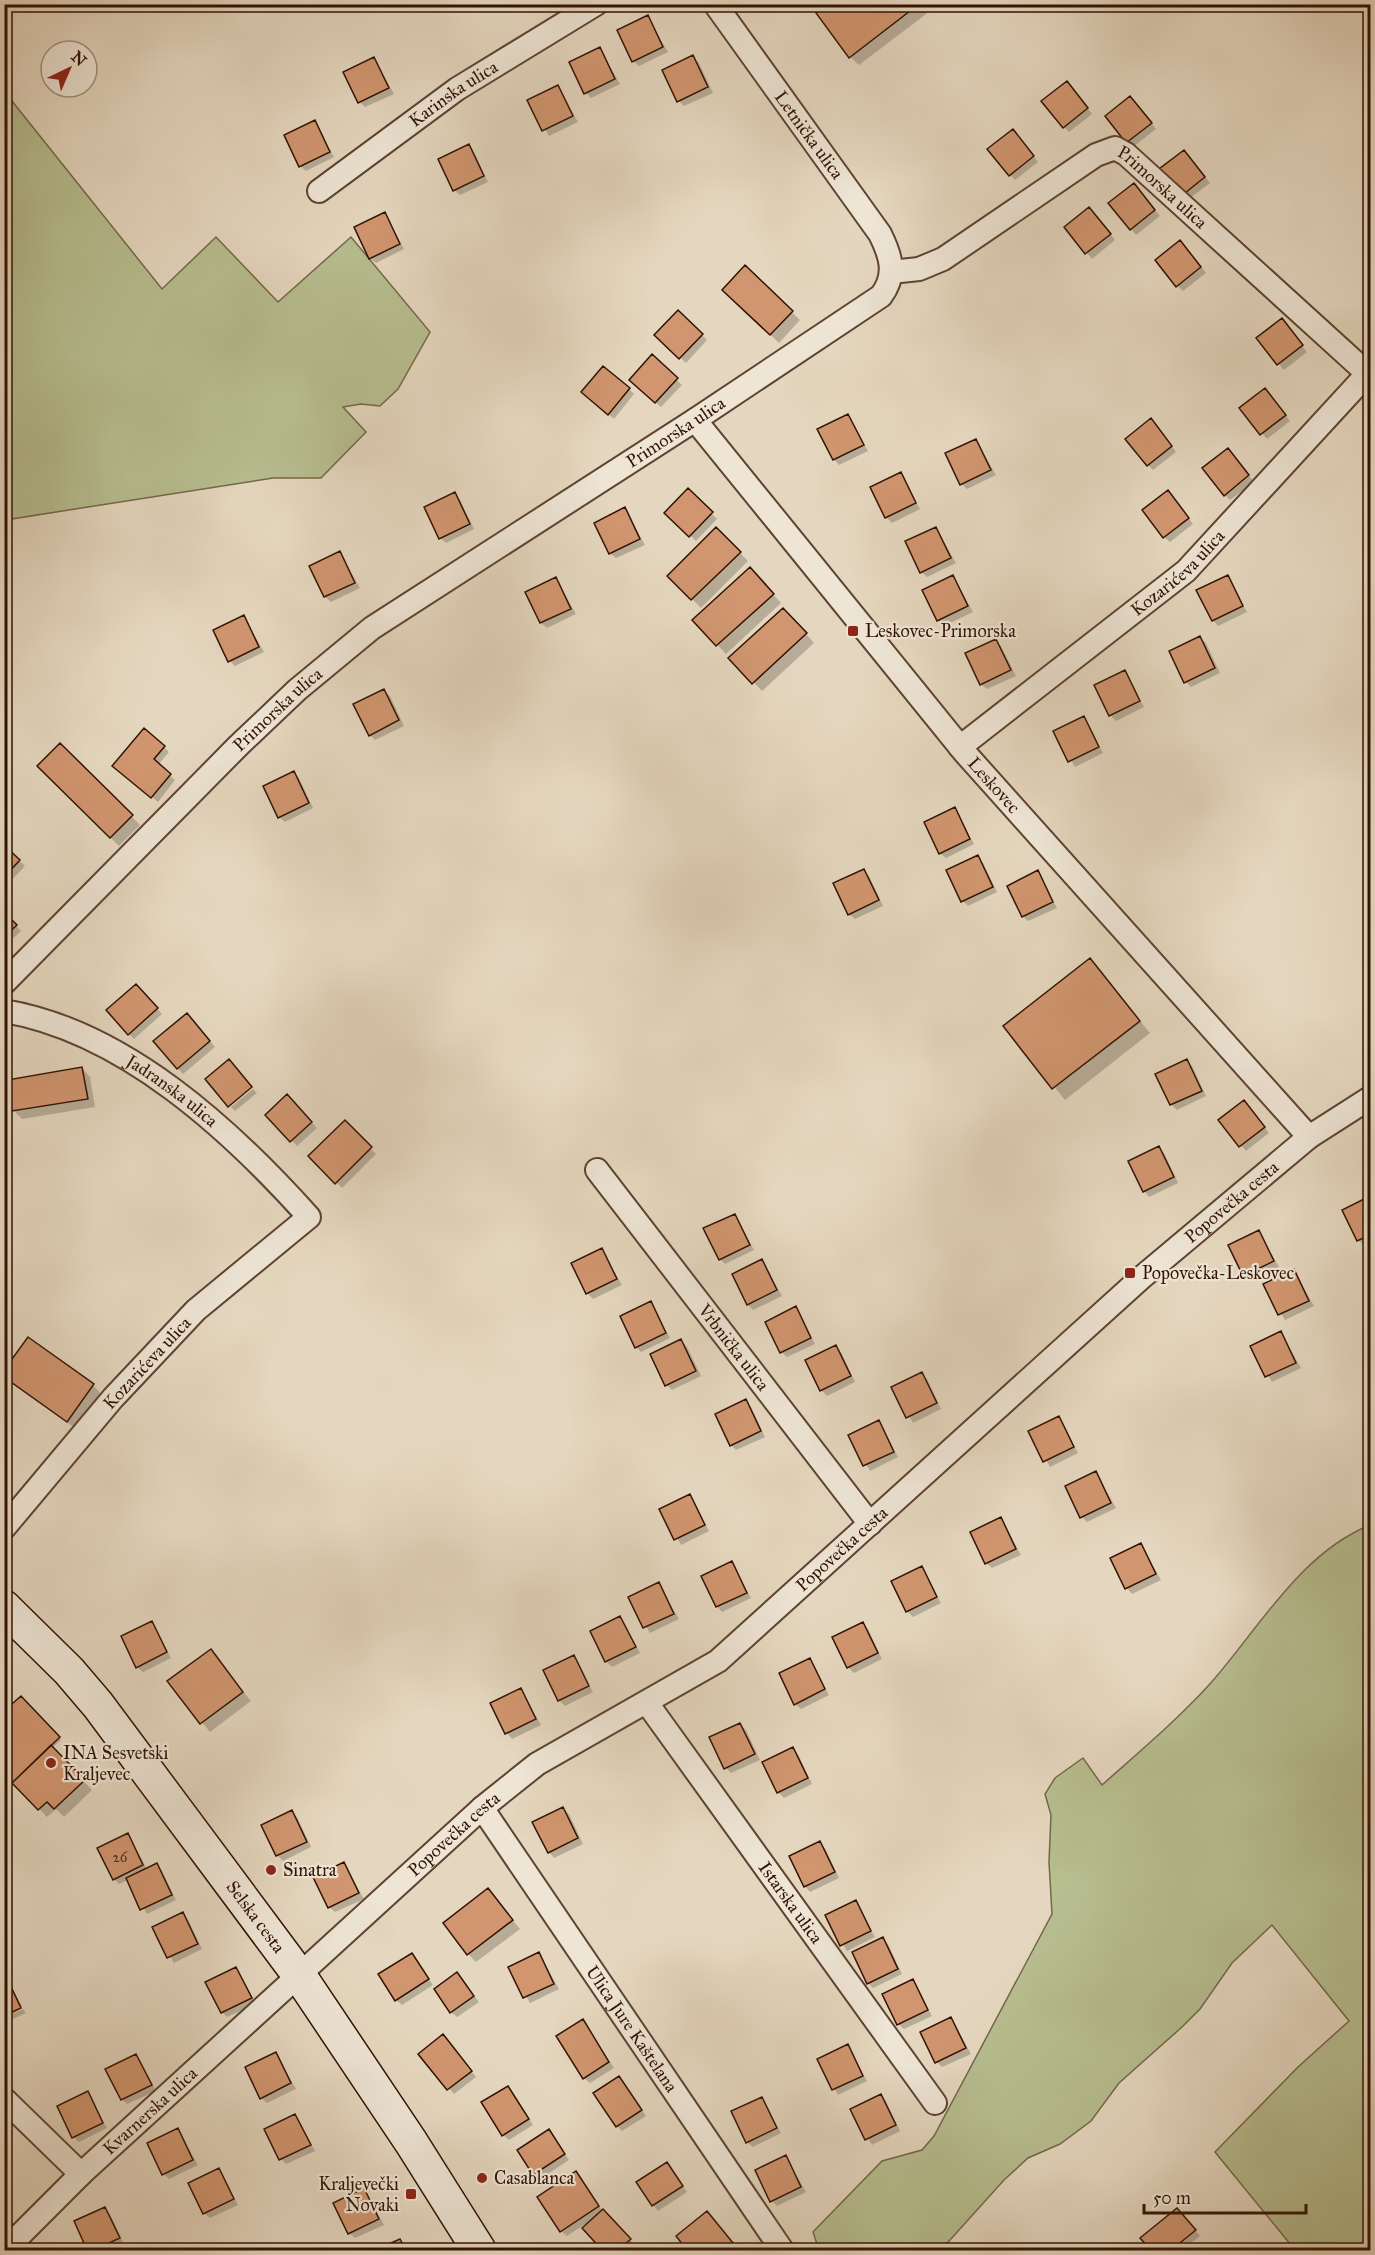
<svg xmlns="http://www.w3.org/2000/svg" width="1375" height="2255" viewBox="0 0 1375 2255" font-family="'IM FELL Great Primer',serif">
<style>
.green{fill:#b7be90;stroke:#746849;stroke-width:1.5}
.shadow{fill:#0003}
.building{fill:#d19670;stroke:#301202;stroke-width:1.5}
.lines{fill:none;stroke-linecap:round;stroke-linejoin:round}
.street-casing{stroke:#5d4331;stroke-width:26}
.secondary-casing{stroke:#301202;stroke-width:36}
.street{stroke:#eee5d5;stroke-width:22}
.secondary{stroke:#eee5d5;stroke-width:33}
.poi-dot{fill:#8f2418;stroke:#eee5d5;stroke-width:2}
.labels{text-anchor:middle;dominant-baseline:central;stroke-width:4.5;stroke-linejoin:round;paint-order:stroke}
.number-label{font-size:15px;fill:#58331e}
.street-label{font-size:18px;fill:#301202;stroke:#eee5d5}
.poi-label{font-size:18px;fill:#301202;stroke:#eee5d5;text-anchor:start}
</style>
<rect width="100%" height="100%" fill="#e5d7bf"/>
<filter id="stains"><feTurbulence type="fractalNoise" baseFrequency=".00333" numOctaves="4"/><feColorMatrix values="0 0 0 0 .2 0 0 0 0 .09 0 0 0 0 .02 0 0 0 .5 -.17"/></filter>
<radialGradient id="worn" r=".72"><stop offset=".6" stop-color="#630" stop-opacity="0"/><stop offset="1" stop-color="#630" stop-opacity=".3"/></radialGradient>
<path class="green" d="M4 91 162 289 216 237 278 302 351 237 430 332 398 389 380 406 361 404 343 407 366 432 321 478H273L5 520Z
M1370 1525V2250H1295L1215 2152 1298 2067 1349 2021 1272 1925 1232 1963 1200 2009 1182 2027 1119 2083 1091 2121 1060 2144 1028 2158 1004 2180 941 2250H819L813 2232 882 2161 922 2150 934 2136 1052 1914 1049 1862 1051 1815 1045 1794 1055 1778 1083 1758 1102 1785C1139 1752 1176 1721 1209 1685 1259 1629 1299 1554 1370 1525Z"/>
<path class="shadow" d="M830 4H932L934 8 859 65 850 57Z
M647 17 668 52 639 66 633 61Z
M600 49 620 84 591 98 586 93Z
M693 57 699 63 713 93 684 106 679 101Z
M374 59 394 94 365 107 360 102Z
M558 87 578 122 549 136 529 101Z
M1072 88 1092 114 1069 132 1064 127Z
M1136 103 1156 129 1133 147 1127 142Z
M314 122 334 157 306 171 300 166Z
M1018 136 1038 162 1015 180 1010 175Z
M469 146 474 152 488 182 460 195 454 190Z
M1189 157 1210 183 1186 201 1181 196Z
M1139 191 1160 216 1136 235 1111 204Z
M385 214 404 249 376 263 370 258Z
M1095 214 1115 240 1092 259 1066 227Z
M1186 247 1206 273 1183 291 1177 286Z
M745 267 800 320 779 343 724 290Z
M678 312 707 340 686 363 656 335Z
M1287 326 1307 352 1284 370 1258 339Z
M653 357 682 385 661 407 631 379Z
M629 389 634 394 614 419 589 398Z
M1270 395 1290 421 1267 439 1241 408Z
M848 416 868 451 839 465 834 459Z
M1156 426 1176 452 1153 470 1148 465Z
M976 440 996 475 967 489 962 484Z
M1233 456 1254 482 1230 500 1225 495Z
M900 474 920 509 892 523 886 517Z
M688 490 717 519 696 541 666 513Z
M455 494 460 500 474 529 446 543 440 538Z
M1173 498 1193 524 1170 542 1164 537Z
M625 509 645 545 616 558 610 553Z
M936 528 956 563 927 577 921 572Z
M716 529 748 561 701 608 669 576Z
M340 553 360 588 331 602 325 597 311 567Z
M953 576 973 612 944 626 938 620Z
M1227 577 1247 612 1218 626 1213 620Z
M758 578 781 603 726 654 694 620Z
M556 579 576 614 547 628 541 623 527 593Z
M244 617 264 652 235 666 230 661Z
M792 618 814 643 762 691 731 658Z
M1200 638 1206 643 1220 673 1191 687 1186 682Z
M996 640 1001 646 1016 676 987 689 981 684Z
M1125 671 1144 707 1116 721 1110 715Z
M384 691 390 696 404 726 375 740 370 735Z
M1084 718 1103 753 1075 767 1055 732Z
M60 745 140 825 119 846 39 766Z
M164 747 169 752 158 765 175 780 158 802 120 771Z
M294 773 299 778 313 808 285 822 279 817Z
M954 809 974 844 946 858 940 853Z
M4 847 25 866 4 888Z
M977 857 983 863 997 892 968 906 963 901Z
M863 870 869 876 883 906 855 919 849 914Z
M1037 872 1057 908 1028 921 1023 916Z
M4 914 21 931 4 947Z
M1090 960 1150 1033 1065 1100 1005 1026Z
M142 991 162 1014 134 1039 129 1034Z
M192 1020 215 1047 183 1074 155 1042Z
M1186 1061 1192 1066 1206 1096 1177 1110 1172 1105 1157 1075Z
M82 1068 90 1077 95 1107 22 1119 14 1111Z
M253 1089 257 1093 235 1111 231 1107Z
M287 1097 317 1128 297 1146 267 1115Z
M1249 1107 1269 1133 1246 1151 1220 1120Z
M345 1122 376 1154 342 1188 310 1156Z
M1158 1148 1164 1153 1178 1183 1149 1197 1144 1191Z
M1370 1198V1243L1364 1246 1359 1240 1344 1210Z
M734 1215 754 1250 725 1264 720 1259Z
M1259 1232 1279 1267 1250 1281 1230 1246Z
M602 1250 622 1285 593 1299 587 1293 573 1264Z
M762 1261 782 1296 753 1310 748 1305Z
M1294 1271 1314 1306 1285 1320 1265 1285Z
M650 1303 670 1338 641 1352 636 1347Z
M796 1308 815 1344 787 1357 781 1352Z
M1281 1333 1301 1368 1272 1382 1252 1347Z
M681 1341 687 1347 701 1376 672 1390 667 1385Z
M835 1347 841 1352 855 1382 827 1396 821 1390Z
M921 1374 927 1379 941 1409 913 1423 893 1388Z
M4 1376 93 1385 101 1394 76 1429Z
M745 1401 751 1407 765 1437 736 1450 731 1445Z
M1058 1418 1078 1453 1050 1467 1030 1431Z
M879 1422 898 1457 870 1471 850 1436Z
M1096 1473 1116 1508 1087 1522 1082 1517Z
M4 1479 11 1485 4 1492Z
M690 1496 709 1531 681 1545 661 1510Z
M1001 1519 1021 1555 992 1568 986 1563Z
M1141 1545 1161 1580 1132 1594 1127 1588Z
M731 1563 751 1598 722 1612 717 1606Z
M921 1568 941 1603 913 1617 907 1611Z
M658 1584 679 1619 650 1633 630 1598Z
M620 1618 640 1653 612 1667 606 1661Z
M152 1623 171 1658 143 1672 137 1667Z
M863 1624 868 1629 882 1659 854 1673 848 1667Z
M210 1651 251 1701 210 1732 170 1682Z
M573 1657 593 1692 565 1706 559 1700Z
M809 1660 829 1695 801 1709 795 1704Z
M521 1690 541 1725 512 1739 507 1733 492 1704Z
M21 1698 61 1740 52 1748 92 1790 64 1817 56 1809 47 1817 4 1773Z
M740 1724 746 1730 760 1760 731 1773 726 1768Z
M792 1749 798 1754 812 1784 784 1798 778 1792Z
M563 1809 569 1814 583 1844 554 1858 549 1852Z
M291 1812 297 1817 311 1847 283 1861 277 1855Z
M128 1835 147 1869 156 1865 162 1871 176 1900 147 1914 128 1880 119 1884 114 1879Z
M819 1843 825 1848 839 1878 810 1892 805 1886Z
M343 1863 364 1899 335 1912 329 1907Z
M488 1890 520 1929 476 1962 468 1954Z
M855 1902 875 1937 847 1951 827 1916Z
M183 1914 188 1920 202 1949 174 1963 154 1928Z
M882 1939 888 1944 902 1974 873 1988 868 1983Z
M411 1954 433 1985 402 2005 396 2000Z
M539 1954 559 1989 530 2003 510 1968Z
M236 1968 256 2004 227 2017 222 2012Z
M457 1974 479 2002 457 2017 451 2012Z
M6 1978 22 2006 4 2014Z
M913 1981 932 2016 904 2029 898 2024Z
M23 2009 26 2013 4 2023V2017Z
M951 2018 971 2054 942 2067 937 2062Z
M583 2021 614 2068 590 2083 584 2078Z
M448 2042 476 2077 454 2094 420 2054Z
M847 2046 867 2081 838 2095 819 2060Z
M276 2054 296 2089 267 2103 261 2098Z
M136 2055 156 2091 127 2104 122 2099Z
M619 2078 646 2116 622 2131 617 2126Z
M508 2087 533 2125 509 2140 503 2135Z
M87 2093 107 2128 79 2142 73 2137Z
M881 2096 886 2101 900 2131 872 2145 852 2110Z
M761 2098 781 2133 753 2147 747 2142Z
M295 2116 315 2151 286 2164 281 2159Z
M178 2130 198 2165 169 2179 164 2174Z
M548 2131 569 2160 540 2179 534 2174Z
M786 2157 806 2192 777 2206 772 2201Z
M667 2164 687 2192 658 2211 653 2205Z
M219 2170 238 2205 210 2218 204 2213Z
M581 2179 602 2210 635 2245 629 2250H604L584 2228 588 2222 567 2236 561 2231Z
M364 2190 384 2225 355 2238 349 2233Z
M4 2191 11 2206 4 2209Z
M104 2208 110 2214 124 2244 110 2250H89L76 2222Z
M1182 2215 1200 2236 1182 2250H1153L1142 2238Z
M712 2218 737 2249 689 2250 678 2237Z
M400 2240 408 2250H379Z"/>
<path class="building" d="M827 4H919L849 58 816 13Z
M648 15 663 47 632 62 617 30Z
M600 47 615 79 584 94 569 62Z
M693 55 708 87 677 102 662 70Z
M374 57 389 88 358 103 343 72Z
M1067 81 1088 108 1063 128 1041 101Z
M558 85 573 116 542 131 527 100Z
M1130 96 1152 123 1126 143 1105 116Z
M315 120 330 152 299 167 284 135Z
M1013 129 1034 156 1009 176 987 149Z
M469 144 484 176 453 191 438 159Z
M1184 150 1205 177 1180 197 1159 169Z
M1134 183 1155 210 1130 230 1108 203Z
M1089 207 1111 234 1085 254 1064 227Z
M385 212 400 244 369 259 354 227Z
M1180 240 1201 267 1176 287 1155 260Z
M745 265 793 311 770 335 722 290Z
M678 310 703 334 679 359 654 335Z
M1282 318 1303 345 1277 365 1256 338Z
M652 354 678 378 655 403 629 380Z
M603 366 630 388 608 415 581 392Z
M1265 388 1286 415 1260 435 1239 408Z
M848 414 864 445 833 460 817 429Z
M1151 418 1172 446 1147 466 1125 439Z
M976 439 991 470 960 485 945 453Z
M1228 448 1249 475 1224 496 1202 468Z
M901 472 916 503 885 518 870 487Z
M688 488 713 512 689 537 664 513Z
M1168 490 1189 518 1163 538 1142 510Z
M455 492 470 524 439 539 424 507Z
M625 507 640 539 609 554 594 523Z
M716 527 741 552 691 600 667 576Z
M936 527 951 558 920 573 905 541Z
M340 551 355 583 324 597 309 566Z
M750 567 774 594 716 646 692 620Z
M953 575 968 606 937 621 922 590Z
M1228 575 1243 606 1212 621 1196 590Z
M556 577 571 609 540 623 525 592Z
M783 608 807 633 752 684 728 658Z
M244 615 259 647 228 662 213 630Z
M1200 636 1215 668 1184 683 1169 651Z
M996 639 1011 670 980 685 965 653Z
M1125 670 1140 701 1109 716 1094 685Z
M384 689 399 720 369 736 353 704Z
M1084 716 1099 747 1068 762 1053 731Z
M144 728 165 746 154 759 171 774 151 798 112 766Z
M60 743 133 815 110 838 37 766Z
M294 771 309 803 278 818 263 786Z
M955 807 970 839 939 854 924 822Z
M4 845 20 860 4 877Z
M978 855 993 887 961 902 946 870Z
M864 869 879 900 848 915 833 883Z
M1038 870 1053 902 1022 917 1007 886Z
M4 912 17 925 4 937Z
M1090 958 1140 1021 1052 1089 1003 1026Z
M136 984 158 1008 128 1035 106 1010Z
M187 1013 210 1041 177 1069 153 1041Z
M229 1059 252 1087 228 1107 205 1079Z
M1187 1059 1202 1091 1170 1105 1155 1074Z
M82 1067 88 1099 12 1111 7 1080Z
M287 1094 312 1122 290 1142 265 1115Z
M1244 1100 1265 1127 1239 1147 1218 1120Z
M345 1120 372 1147 335 1184 308 1156Z
M1159 1146 1174 1177 1143 1192 1128 1161Z
M1370 1196V1235L1357 1241 1342 1210Z
M735 1214 750 1245 719 1260 703 1228Z
M1259 1230 1274 1261 1243 1276 1228 1245Z
M602 1248 617 1279 586 1294 571 1263Z
M762 1259 777 1290 747 1305 732 1274Z
M1294 1269 1309 1301 1278 1315 1263 1284Z
M651 1301 666 1333 635 1348 620 1316Z
M796 1306 811 1338 780 1353 765 1322Z
M1281 1331 1296 1363 1265 1377 1250 1346Z
M28 1337 94 1384 67 1422 4 1377V1370Z
M681 1339 696 1371 665 1386 650 1354Z
M836 1345 851 1376 820 1391 805 1360Z
M922 1372 937 1403 906 1418 891 1387Z
M746 1399 761 1431 730 1446 715 1414Z
M1059 1416 1074 1447 1043 1462 1028 1431Z
M879 1420 894 1452 863 1466 848 1435Z
M1096 1471 1111 1503 1080 1518 1065 1486Z
M690 1494 705 1525 674 1540 659 1509Z
M1001 1517 1016 1549 985 1564 970 1532Z
M1141 1543 1156 1574 1125 1589 1110 1558Z
M732 1561 747 1593 716 1607 701 1576Z
M922 1566 937 1597 906 1612 891 1581Z
M659 1582 674 1614 643 1628 628 1597Z
M620 1616 636 1647 605 1662 590 1631Z
M152 1621 167 1652 136 1668 121 1636Z
M863 1622 878 1653 847 1668 832 1637Z
M211 1649 243 1692 200 1724 167 1681Z
M574 1655 589 1686 558 1701 543 1670Z
M810 1658 825 1689 794 1705 779 1673Z
M521 1688 536 1719 505 1734 490 1703Z
M21 1696 60 1737 12 1783 4 1775V1711Z
M740 1723 755 1754 724 1769 709 1737Z
M51 1745 85 1780 54 1809 47 1802 38 1810 12 1783Z
M793 1747 808 1778 777 1793 762 1762Z
M563 1807 578 1838 548 1853 532 1822Z
M292 1810 307 1842 276 1856 261 1825Z
M128 1833 143 1865 113 1880 97 1848Z
M820 1841 835 1872 804 1887 789 1856Z
M344 1862 359 1893 328 1908 313 1877Z
M157 1863 172 1895 140 1910 126 1878Z
M488 1888 513 1920 467 1955 443 1923Z
M856 1900 871 1931 840 1946 825 1915Z
M183 1912 198 1944 167 1958 152 1927Z
M883 1937 898 1969 867 1984 852 1952Z
M539 1952 554 1984 523 1998 508 1967Z
M412 1953 429 1979 395 2001 378 1974Z
M236 1967 252 1998 221 2013 205 1982Z
M457 1972 474 1996 450 2013 434 1989Z
M6 1976 21 2008 4 2016V1977Z
M913 1979 928 2010 897 2025 882 1994Z
M951 2017 966 2048 935 2063 920 2032Z
M583 2019 609 2062 583 2079 556 2036Z
M443 2034 472 2071 447 2090 418 2054Z
M848 2044 863 2076 832 2090 817 2059Z
M276 2052 291 2083 260 2099 245 2067Z
M136 2054 152 2085 121 2100 105 2069Z
M619 2076 642 2110 616 2127 593 2093Z
M508 2086 529 2119 502 2136 481 2102Z
M88 2091 103 2123 72 2138 57 2106Z
M881 2094 896 2125 865 2140 850 2109Z
M762 2097 777 2128 746 2143 731 2111Z
M295 2114 311 2145 279 2160 264 2129Z
M178 2128 193 2160 162 2175 147 2143Z
M549 2129 565 2154 533 2175 517 2150Z
M786 2155 801 2187 770 2202 755 2170Z
M667 2162 683 2186 652 2206 636 2182Z
M219 2168 234 2199 203 2214 188 2183Z
M576 2171 599 2206 560 2232 537 2197Z
M364 2188 379 2219 348 2234 333 2203Z
M105 2207 120 2238 94 2250H87L74 2221Z
M1177 2208 1196 2230 1171 2250H1151L1140 2238Z
M603 2209 631 2239 618 2250H602L582 2228Z
M707 2211 733 2243 724 2250H687L676 2236Z
M400 2239 406 2250H375Z"/>
<g class="lines">
<defs>
<g id="street">
<path id="s1" d="M319 191 457 89 596 4"/>
<path id="s2" d="M891 272 919 269 943 259 1096 155 1115 148 1126 154 1368 374"/>
<path id="s3" d="M695 420 965 753 1309 1137"/>
<path id="s4" d="M960 747 1186 571 1370 371"/>
<path id="s5" d="M4 983 238 746 297 690 372 628 695 420 881 296C897 275 891 256 880 234L715 4"/>
<path id="s6" d="M4 1011C124 1031 231 1130 309 1217L196 1310 113 1398 4 1528"/>
<path id="s7" d="M597 1170 870 1524"/>
<path id="s8" d="M647 1703 935 2103"/>
<path id="s9" d="M482 1808 782 2250"/>
<path d="M4 2099 81 2174"/>
<path id="s10" d="M5 2250 81 2174 482 1808 537 1764 718 1661 1141 1278 1309 1137 1370 1098"/>
</g>
<g id="secondary">
<path id="s11" d="M4 1607 69 1671 98 1705 299 1975 411 2142 479 2250"/>
</g>
</defs>
<use href="#street" class="street-casing"/>
<use href="#secondary" class="secondary-casing"/>
<use href="#street" class="street"/>
<use href="#secondary" class="secondary"/>
</g>
<g class="poi-dot">
<rect x="847" y="625" width="12" height="12" rx="3"/>
<rect x="1124" y="1267" width="12" height="12" rx="3"/>
<circle cx="51" cy="1763" r="6"/>
<circle cx="271" cy="1870" r="6"/>
<circle cx="482" cy="2178" r="6"/>
<rect x="405" y="2188" width="12" height="12" rx="3"/>
</g>
<g class="labels">
<g class="number-label">
<text x="120" y="1857">26</text>
</g>
<g class="street-label">
<text stroke="none"><textPath href="#s1" startOffset="166">Karinska ulica</textPath></text>
<text transform="translate(809 135) rotate(54)">Letnička ulica</text>
<text stroke="none"><textPath href="#s2" startOffset="321">Primorska ulica</textPath></text>
<text stroke="none"><textPath href="#s5" startOffset="873">Primorska ulica</textPath></text>
<text stroke="none"><textPath href="#s4" startOffset="279">Kozarićeva ulica</textPath></text>
<text stroke="none"><textPath href="#s5" startOffset="387">Primorska ulica</textPath></text>
<text stroke="none"><textPath href="#s3" startOffset="472">Leskovec</textPath></text>
<text stroke="none"><textPath href="#s6" startOffset="188">Jadranska ulica</textPath></text>
<text stroke="none"><textPath href="#s10" startOffset="1618">Popovečka cesta</textPath></text>
<text stroke="none"><textPath href="#s7" startOffset="224">Vrbnička ulica</textPath></text>
<text transform="translate(147 1363) rotate(-47)">Kozarićeva ulica</text>
<text stroke="none"><textPath href="#s10" startOffset="1096">Popovečka cesta</textPath></text>
<text stroke="none"><textPath href="#s10" startOffset="612">Popovečka cesta</textPath></text>
<text stroke="none"><textPath href="#s8" startOffset="246">Istarska ulica</textPath></text>
<text stroke="none"><textPath href="#s11" startOffset="400">Selska cesta</textPath></text>
<text stroke="none"><textPath href="#s9" startOffset="267">Ulica Jure Kaštelana</textPath></text>
<text stroke="none"><textPath href="#s10" startOffset="201">Kvarnerska ulica</textPath></text>
</g>
<g class="poi-label">
<text x="865" y="631">Leskovec-Primorska</text>
<text x="1142" y="1273">Popovečka-Leskovec</text>
<text x="63" y="1753">INA Sesvetski<tspan x="63" dy="21">Kraljevec</tspan></text>
<text x="283" y="1870">Sinatra</text>
<text x="494" y="2178">Casablanca</text>
<text x="399" y="2184" text-anchor="end">Kraljevečki<tspan x="399" dy="21">Novaki</tspan></text>
</g>
</g>
<rect width="1375" height="2255" fill="none" stroke="#e5d7bf" stroke-width="24"/>
<rect x="6" y="6" width="1363" height="2243" fill="none" stroke="#301202" stroke-width="3"/>
<rect x="12" y="12" width="1351" height="2231" fill="none" stroke="#301202" stroke-width="1.5"/>
<g transform="translate(69 69) rotate(44)"><circle r="28" fill="#eee5d5" stroke="#a29181" stroke-width="1.5"/>
<path d="M0-4.5L10 22L0 15L-10 22Z" fill="#8f2418"/>
<text y="-9" font-size="16" font-weight="bold" text-anchor="middle" fill="#301202">N</text>
</g>
<path d="M1144 2204v9h162v-9" fill="none" stroke="#301202" stroke-width="3"/>
<text x="1153" y="2204" font-size="18" fill="#301202" stroke="#eee5d5" stroke-width="4.5" paint-order="stroke">50 m</text>
<rect width="100%" height="100%" filter="url(#stains)"/>
<rect width="100%" height="100%" fill="url(#worn)"/>
</svg>
